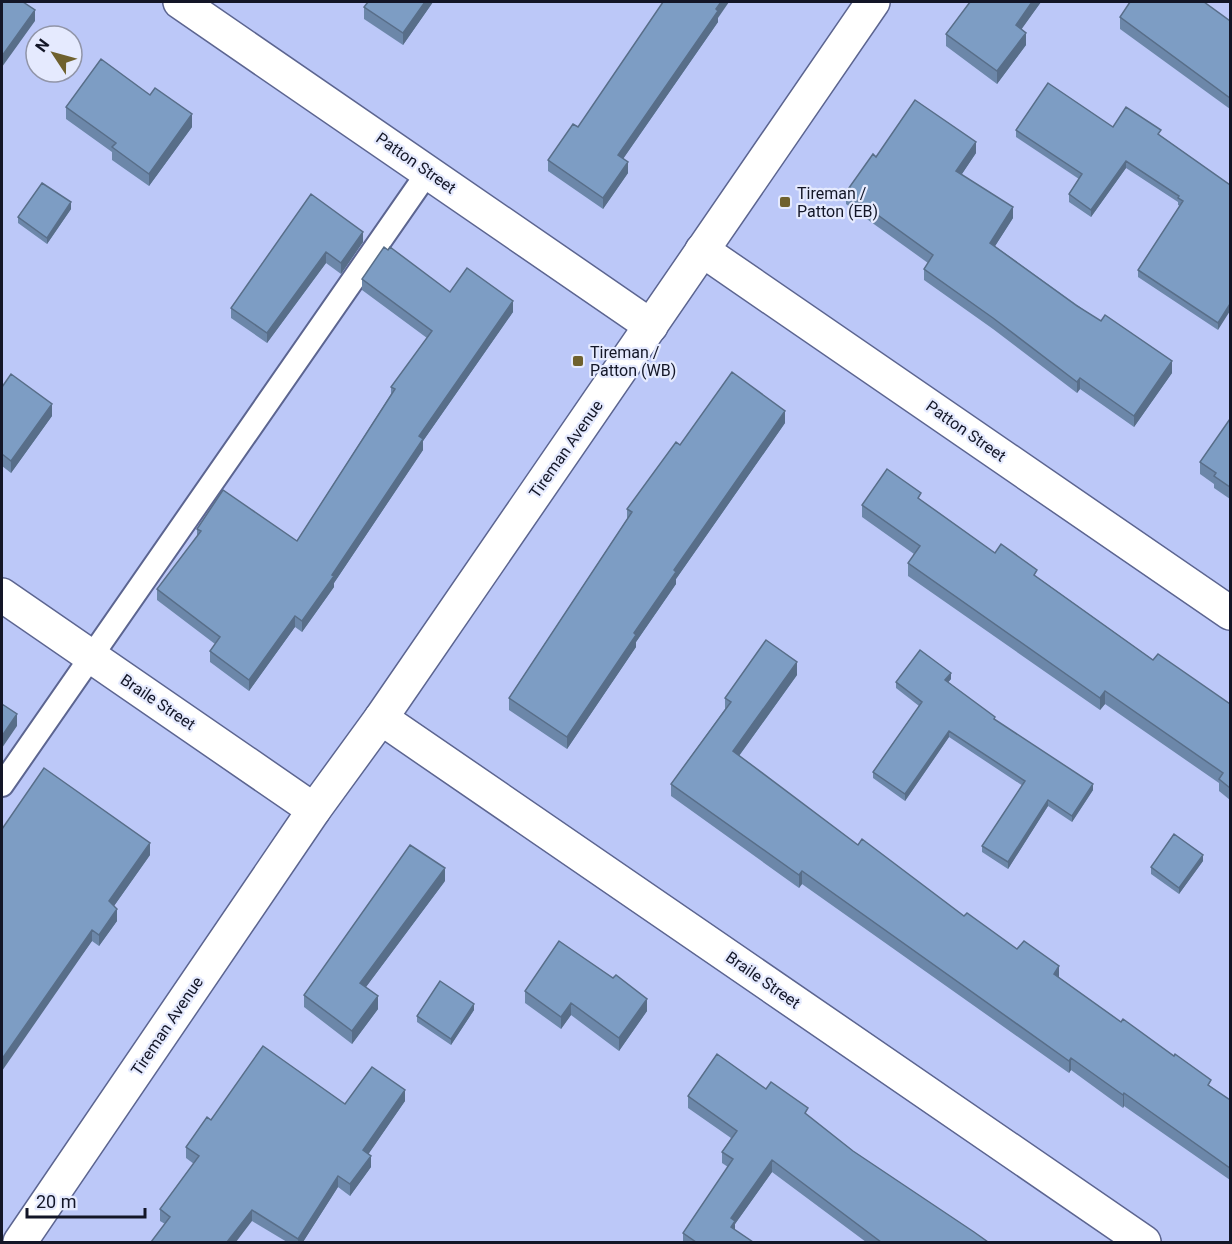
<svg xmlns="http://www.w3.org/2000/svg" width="1232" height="1244" viewBox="0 0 1232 1244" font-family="Roboto,sans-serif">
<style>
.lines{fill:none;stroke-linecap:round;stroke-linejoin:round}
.lane-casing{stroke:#5c6590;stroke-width:26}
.street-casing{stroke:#5c6590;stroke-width:36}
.secondary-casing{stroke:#5c6590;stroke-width:36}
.lane{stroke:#fff;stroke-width:22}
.street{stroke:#fff;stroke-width:33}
.secondary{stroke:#fff;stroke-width:33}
.wall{fill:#6c87a9}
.shaded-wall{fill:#586e89}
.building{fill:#7d9dc4;stroke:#586e89;stroke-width:1.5}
.poi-dot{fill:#6f612e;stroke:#e5eafe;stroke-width:2}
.labels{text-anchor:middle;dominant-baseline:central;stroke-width:4.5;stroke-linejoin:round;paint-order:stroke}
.street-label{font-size:16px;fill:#131627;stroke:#e5eafe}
.poi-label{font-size:16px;fill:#131627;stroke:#e5eafe;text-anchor:start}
</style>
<rect width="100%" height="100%" fill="#bcc8f8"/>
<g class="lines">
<defs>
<path id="lane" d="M2 785 428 172"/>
<path id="street" d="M180 2 651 326
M702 250 1230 613
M2 595 314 810
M381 718 1144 1242"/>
<path id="secondary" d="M20 1242 314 810 381 718 873 2"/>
</defs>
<use href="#lane" class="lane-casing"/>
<use href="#street" class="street-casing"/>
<use href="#secondary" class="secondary-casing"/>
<use href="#lane" class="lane"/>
<use href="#street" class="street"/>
<use href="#secondary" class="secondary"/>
</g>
<path class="wall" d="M368 2H433L403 45 364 19V7Z
M1041 2 1021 29 1026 45 997 84 946 46V34Z
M1120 17 1230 21V109L1120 29Z
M718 18V22L623 159 628 173 603 209 548 171V160L578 127Z
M66 107 192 127 149 186 112 160V152L66 119Z
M1113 127 1161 136 1230 185 1218 330 1138 277V270L1180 206 1178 205V202L1126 168 1091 217 1069 202V194L1079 179 1016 137V130Z
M976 153 961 175 1013 218 995 246 1172 373 1134 427 1080 389 1077 393 993 329 924 280V269L928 263 846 204V192L876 157Z
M71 209 47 244 18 223V217Z
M363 232V242L341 274 326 263 267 343 231 318V308Z
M362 279 450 292 513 312 423 441V450L334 583V587L302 632 295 627 249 691 210 662V651L215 644 157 600V589L197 536V529L297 541 391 394V387L427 338 362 290Z
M2 387 52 416 11 473 2 466Z
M1230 419V499L1214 488V484L1200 474V462Z
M785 423 676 579V584L636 642V647L567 749 509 710V698L627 519V509L680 445Z
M921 501 995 553 1037 577 1153 660 1230 704V800L1219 791V783L1105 704 1100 710 908 576V563L914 554 862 517V505Z
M797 675 739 756 858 845 964 916 1017 949 1059 978 1230 1100V1180L1124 1106 1123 1108 1071 1070 1069 1073 802 884 799 888 671 796V784L725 709V698Z
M951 679 948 682 995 720 1093 790 1072 822 1048 806 1008 869 982 852V846L1023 786 949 737 905 801 873 778V772L919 706 896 688V682Z
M2 829 150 855 114 906 117 921 99 946 92 941 70 971Z
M1203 861 1179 894 1151 874V867Z
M445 881 366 987 378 1009 352 1044 304 1007V995Z
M613 978 647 1011 619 1051 571 1015 561 1029 525 1003V991Z
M474 1010 451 1045 417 1022V1016Z
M766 1089 808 1116 853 1151 988 1242H866L772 1172 735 1224V1230L753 1242H683V1233L728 1167 722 1163V1152L731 1138 688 1108V1096Z
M405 1101 368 1154 371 1167 350 1196 338 1187 303 1242H287L252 1221 165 1224 160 1221V1209L194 1164 186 1158V1147L211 1120 345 1104Z"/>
<path class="shaded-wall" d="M425 2H433L403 45V33Z
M721 2H729L718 18V22L618 166V155Z
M1032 2H1041L1016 37V25Z
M35 10V21L2 67V56Z
M1026 33V45L997 84V71Z
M192 114V127L149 186V174Z
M976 142V153L956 183V171Z
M1126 161V168L1091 217V210Z
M628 162V173L603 209V198Z
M71 202V209L47 244V238Z
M1013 207V218L990 254V243Z
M363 232V242L341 274V263Z
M326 252V263L267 343V333Z
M513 301V312L423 441V450L334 583V587L302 632V621L332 575 419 436Z
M1230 304V311L1218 330V323Z
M1172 361V373L1134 427V416Z
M1080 378V389L1077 393V382Z
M52 404V416L11 473V461Z
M785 411V423L676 579V584L636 642V647L567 749V737L674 570Z
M295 616V627L249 691V680Z
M797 662V675L733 764V751Z
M951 673V679L945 686V680Z
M1105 691V704L1100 710V698Z
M17 714V726L2 748V736Z
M949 731V737L905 801V794Z
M1093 784V790L1072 822V816Z
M1048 800V806L1008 869V862Z
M150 843V855L109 913V901Z
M1203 855V861L1179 894V888Z
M445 868V881L360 995V983Z
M802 871V884L799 888V875Z
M117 909V921L99 946V935Z
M92 930V941L2 1071V1059Z
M1059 966V979L1054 974Z
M378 996V1009L352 1044V1031Z
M647 999V1011L619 1051V1038Z
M571 1003V1015L561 1029V1017Z
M474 1004V1010L451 1045V1039Z
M1071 1058V1070L1069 1073V1061Z
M405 1090V1101L363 1162V1150Z
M1124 1093V1106L1123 1108V1095Z
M371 1156V1167L350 1196V1184Z
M772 1160V1172L735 1224V1233L731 1239V1218Z
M338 1176V1187L303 1242H298V1239Z
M252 1210V1221L236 1242H227Z"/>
<path class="building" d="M2 2H23L35 10 2 56Z
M368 2H425L403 33 364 7Z
M663 2H721L716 9 718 11 618 155 628 162 603 198 548 160 573 124 578 127Z
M970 2H1032L1016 25 1026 33 997 71 946 34Z
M1130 2H1204L1230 21V98L1120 17Z
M101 59 150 95 155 88 192 114 149 174 112 147 116 143 66 107Z
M1048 83 1113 127 1126 107 1161 130 1158 134 1230 185V304L1218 323 1138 270 1183 201 1178 198 1179 196 1126 161 1091 210 1069 194 1082 174 1016 130Z
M915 100 976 142 956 171 1013 207 990 243 1077 306 1101 321 1105 315 1172 361 1134 416 1080 378 1077 382 993 318 924 269 933 255 846 192 873 154 876 157Z
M42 183 71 202 47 238 18 217Z
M311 194 363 232 341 263 326 252 267 333 231 308Z
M384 247 388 250 390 247 450 292 467 268 513 301 419 436 423 439 332 575 334 576 302 621 295 616 249 680 210 651 220 637 157 589 201 531 197 529 223 490 297 541 395 389 391 387 432 331 362 279Z
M732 372 785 411 674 570 676 572 634 633 636 635 567 737 509 698 632 512 627 509 676 442 680 445Z
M11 374 52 404 11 461 2 454V387Z
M1230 419V487L1214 476 1216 473 1200 462Z
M887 469 921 493 918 498 995 553 1001 544 1037 570 1034 575 1153 660 1158 654 1230 704V788L1219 779 1223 773 1105 691 1100 698 908 563 920 546 862 505Z
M766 640 797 662 733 751 858 845 862 839 964 916 967 913 1017 949 1024 941 1059 966 1054 974 1121 1022 1123 1019 1174 1056 1175 1054 1211 1080 1208 1085 1230 1100V1168L1124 1093 1123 1095 1071 1058 1069 1061 802 871 799 875 671 784 731 702 725 698Z
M920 650 951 673 945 680 995 717 994 719 1093 784 1072 816 1048 800 1008 862 982 846 1025 781 949 731 905 794 873 772 922 702 896 682Z
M2 704 17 714 2 736Z
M44 768 150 843 109 901 117 909 99 935 92 930 2 1059V829Z
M1174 834 1203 855 1179 888 1151 867Z
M410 845 445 868 360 983 378 996 352 1031 304 995Z
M559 941 613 978 616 975 647 999 619 1038 571 1003 561 1017 525 991Z
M440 981 474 1004 451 1039 417 1016Z
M263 1046 345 1104 372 1067 405 1090 363 1150 371 1156 350 1184 338 1176 298 1239 252 1210 227 1242H151L170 1217 160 1209 199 1156 186 1147 207 1117 211 1120Z
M717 1054 766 1089 771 1082 808 1108 805 1113 853 1151 974 1232 988 1242H881L772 1160 731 1218 735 1221 731 1227 753 1242H696L683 1233 733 1159 722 1152 737 1131 688 1096Z"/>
<g class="poi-dot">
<rect x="779" y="196" width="12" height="12" rx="3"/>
<rect x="572" y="355" width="12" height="12" rx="3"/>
</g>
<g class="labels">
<g class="street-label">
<text transform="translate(416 163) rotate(35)">Patton Street</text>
<text transform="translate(966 431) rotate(35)">Patton Street</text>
<text transform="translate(566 449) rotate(-55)">Tireman Avenue</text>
<text transform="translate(158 702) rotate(34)">Braile Street</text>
<text transform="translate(763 980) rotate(35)">Braile Street</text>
<text transform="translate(167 1026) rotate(-56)">Tireman Avenue</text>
</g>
<g class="poi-label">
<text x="797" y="193">Tireman /<tspan x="797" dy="18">Patton (EB)</tspan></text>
<text x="590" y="352">Tireman /<tspan x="590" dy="18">Patton (WB)</tspan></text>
</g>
</g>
<rect width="1232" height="1244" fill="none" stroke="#131627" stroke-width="6"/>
<g transform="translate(54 54) rotate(306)"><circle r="28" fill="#e5eafe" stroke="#9195a8" stroke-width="1.5"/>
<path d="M0-4.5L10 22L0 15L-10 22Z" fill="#6f612e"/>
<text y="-9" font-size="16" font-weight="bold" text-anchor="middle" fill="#131627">N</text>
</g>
<path d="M27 1208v9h118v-9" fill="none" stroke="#131627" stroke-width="3"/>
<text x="36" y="1208" font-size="18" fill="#131627" stroke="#e5eafe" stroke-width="4.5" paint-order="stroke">20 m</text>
</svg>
